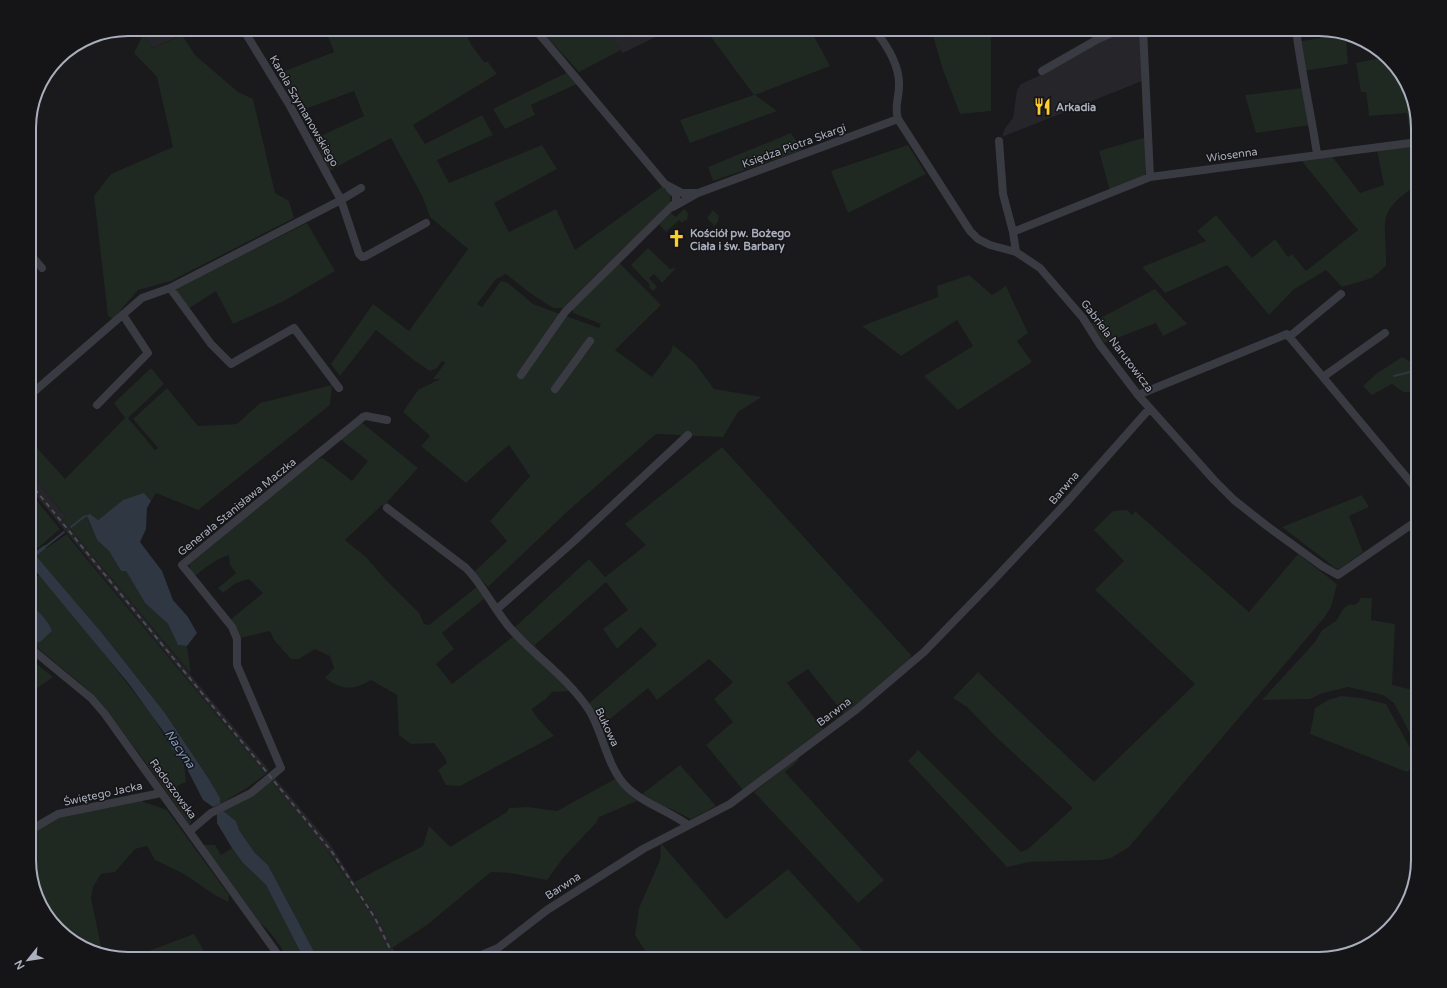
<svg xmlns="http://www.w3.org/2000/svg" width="1447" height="988" viewBox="0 0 1447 988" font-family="'Varela Round',sans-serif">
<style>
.built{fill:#262529}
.green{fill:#1f2821}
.water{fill:#2e3742}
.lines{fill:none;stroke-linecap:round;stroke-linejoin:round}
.stream{stroke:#2e3742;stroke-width:2}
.minor{stroke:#3a3b42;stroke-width:8}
.rail{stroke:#4d4e57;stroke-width:2;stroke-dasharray:5 4;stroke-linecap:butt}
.labels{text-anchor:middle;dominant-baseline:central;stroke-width:3;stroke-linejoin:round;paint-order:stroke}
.poi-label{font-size:11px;font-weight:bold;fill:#abafbd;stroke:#151417;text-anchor:start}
.street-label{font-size:11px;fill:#abafbd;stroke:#151417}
.water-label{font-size:12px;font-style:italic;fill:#8099ba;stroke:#151417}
.rim{fill:none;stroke:#abafbd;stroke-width:2}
</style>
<rect width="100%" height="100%" fill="#1a191c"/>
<path class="built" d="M138 29H194L153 48Z
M603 29H672L623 53Z
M1128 29H1140L1142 81 1002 137 1005 128 1013 118 1017 90 1021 84 1047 72 1096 42Z
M29 471 66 517 63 520 269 770 266 774 29 487Z
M274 777 330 844 384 930 398 959H392L361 900 336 862 270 780Z"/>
<path class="green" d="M325 29H463L472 46 484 62H488L497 74 413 125 425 144 482 115 493 135 437 160 449 183 542 145 557 169 494 203 509 232 556 209 575 250 663 186C669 192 672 195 670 203L565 308H553L530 293 506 274 496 279 477 304 482 307 501 281 508 283 533 304 599 328 601 324 573 313V308L619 263 661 305 615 350 652 377 671 352 673 345 694 362 714 389 762 397 738 412 723 437 656 434 569 510 488 587 474 572 507 541 490 521 530 476 509 445 483 467 466 483 421 446 430 436 403 412 418 390 440 379H433L445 363 442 361 437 368 430 371 415 361 376 330 340 376 331 364 373 304 409 331 468 249 430 217 423 198 391 138 329 171 314 139 364 116 354 91 300 111 277 74 334 52Z
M540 29H603L621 50 579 72Z
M621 29H642L628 39Z
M727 29H810L830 66 755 95 777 111 690 143 680 120 754 95 711 37Z
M931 29H996L991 38V111L960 114 943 70Z
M1299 29H1319L1328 32 1300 36Z
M143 35 153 48 182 35 195 55 238 92 253 99 275 193 289 201 294 218 171 281 138 290 113 319 108 316 94 196 111 174 173 147 157 77 134 53Z
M1339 35 1346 37 1348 64 1303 71 1300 43 1302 41Z
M1384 57 1408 84 1418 127V139L1411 140 1407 113 1369 116 1366 92H1361L1356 63Z
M568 72 579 83 531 105 535 115 505 129 493 109Z
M1302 88 1310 125 1256 133 1245 95Z
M791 133 802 150 713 181 708 167Z
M1146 137 1145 175 1110 191 1099 151Z
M908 145 926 174 848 213 831 171Z
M1418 145V184C1374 214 1387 219 1386 266L1372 278 1342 287 1326 270 1293 290 1269 315 1227 265 1165 293 1142 267 1206 241 1197 231 1216 215 1252 258 1275 239 1288 257 1292 254 1306 271 1358 230 1300 159 1331 155 1360 193 1384 185 1377 150Z
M684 209 688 213 687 221 685 220 682 223 679 220 666 232 659 224 671 213 676 217Z
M713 210 719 216 718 222 714 226 707 218Z
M307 223 335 271 284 301 233 324 216 291 188 309 177 294V288Z
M648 248 670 269 676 268 662 283 654 274 649 278 657 287 653 291 649 287 650 285 631 265Z
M969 275 992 295 1006 286 1028 333 1017 341 1032 362 958 410 924 376 973 346 957 320 901 356 862 326 938 297 937 286Z
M1155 289 1187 324 1163 336 1156 323 1104 343 1091 323Z
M1402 357 1418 366V392H1403L1392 384 1372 395 1363 386 1376 374Z
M151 368 164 384 128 418 155 450 158 448 133 419 167 388 198 426 237 424 260 403 332 385 330 405 198 510 156 493 151 501 123 500 98 520 85 516 88 518 97 540 109 551 121 571H126L145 603 168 624 178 645 187 646 191 674 63 520 66 517 29 471V439L65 479 125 418 114 403Z
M361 422 418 468 387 502 389 504 385 507 382 505 345 540 366 557 386 580 419 613 424 624 429 625 478 586 485 598 442 633 454 649 436 664 452 684 514 636 570 691 552 692 547 698 532 709C535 717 547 728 554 736L460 786 446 785 438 770 447 763 445 758 434 743 411 744 399 735 397 695 371 680C354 691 341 690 325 678L334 668 330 656 315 649 299 659H291L274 640 270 631 240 638 230 620 263 593 249 579 236 583 223 593 218 588 236 573 230 565 229 555C216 559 206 567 195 576L191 571 189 564 318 459 323 458 352 481 368 461 340 439Z
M722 447 911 655 910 661 844 714 808 669 787 683 824 730 743 790 706 745 733 722 714 699 733 682 709 659 657 700 648 688 599 728 588 704 657 645 641 627 617 649 603 629 628 610 606 582 535 645 539 650 514 628 589 559 605 577 646 545 625 524Z
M29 491 60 529 33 552 29 548Z
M1362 495 1369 507 1349 516 1363 552 1338 570 1282 527Z
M1127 510 1132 515 1135 511 1249 612 1298 554 1337 584 1331 607 1324 618 1129 847 1111 858 1102 860 1029 862 1007 867 908 761 918 750 1021 852 1028 849 1073 808 996 737 967 707 953 698 978 672 1094 782 1195 684 1095 590 1124 561 1094 530 1113 511Z
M67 534 71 540 266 774 247 788 220 804 219 798 209 779 165 713 102 633 35 556Z
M40 575 88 633 154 718 172 749 184 763 186 782 177 786 185 807 194 814 190 825 138 752 101 705 86 688 29 641V581Z
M1360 598H1372L1371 620 1395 624 1392 685 1417 691 1418 680V749L1394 703 1383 695 1348 687 1323 693 1310 699 1262 700 1315 642 1322 630 1336 621 1344 608 1350 604 1354 605 1359 602Z
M29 658 53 677 29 694Z
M1341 696 1362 698 1386 704 1418 762 1407 772 1310 734 1315 708 1328 700Z
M797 758 799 760 785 772 884 880 858 903 754 792Z
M680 765 716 806 691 819 671 809 662 807 642 794Z
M615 779 637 801 599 817 596 823 563 858 547 880 510 873 491 872 427 925 392 948 384 930 354 882 423 846 429 826 450 847 507 812 509 808 528 807 557 811Z
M270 780C316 836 364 892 392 959H318L268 865 255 853 239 830 236 821 222 810Z
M141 801 167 810 229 895 228 902 213 894 184 874 155 860 147 846 135 849 115 872 101 874 93 887 91 898 102 951 73 942 42 909 29 867V834L59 817Z
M661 843 726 919 788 869 870 959H647L649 957 635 935 639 908 660 860Z
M203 845H215L221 855 232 848 243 863 266 885 304 959H286L281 947 268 930 259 922Z
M194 934 204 951 192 959H127Z"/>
<path class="water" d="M144 493 151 501 147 508 146 529 140 542 162 571 173 600 188 617 197 633 187 646 178 645 168 624 145 603 126 571H121L109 551 97 540 88 518 85 516 90 514 98 520 123 500Z
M45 545 46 548 36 556 102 633 165 713 209 779 220 798V804L213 807 203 800 184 763 172 749 163 731 129 684 29 563V548L33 553Z
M36 610C43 615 49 623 52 631L40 642H35L29 638V612Z
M222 810 236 821 239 830 255 853 268 865 318 959H304L266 885 243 863 232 848 217 823V813Z"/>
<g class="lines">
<path class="stream" d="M1394 376 1418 370
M71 527 85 516
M45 547 64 532"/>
<path class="minor" d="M243 29 290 106 341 200 359 254 362 257 366 256 426 223
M535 29 665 184 682 193H698L898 119
M874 29C886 44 900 66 899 86 899 97 894 108 898 119L970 231 978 239 990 245 1016 252 1040 268 1083 318 1100 345 1138 395 1214 480 1234 500 1267 526 1322 566 1338 575 1418 520
M1143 29 1150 177
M1296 29C1301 71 1311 112 1317 154
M245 33 257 29
M1042 71 1098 39 1121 29
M999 141 1003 194 1013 232
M673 207 696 194
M1016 252 1013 232 1150 177 1418 142
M29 253 42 268
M170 288 211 344 231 364 294 328 339 388
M1289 337 1341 294
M521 375 565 312 676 202V195L670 189
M1323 377 1385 333
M555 389 590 341
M1138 395 1287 334 1418 491
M29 396 142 298 170 288 341 200 361 188
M97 405 148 353 123 315
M387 508 466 568C484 586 494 610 511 629 536 657 568 678 589 710 603 733 606 763 624 784 641 803 668 810 688 825
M497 609 572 543 688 435
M29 647 91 698 104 713 281 959
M29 831 58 814 161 793
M190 831 211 813 251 793 281 768 237 665V639L232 627 182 565 363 417 366 416 387 420
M472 959 498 948 547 910 643 849 730 804 857 709 924 652 990 584 1065 504 1150 408"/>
<path class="rail" d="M29 482 332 852 375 918 395 959"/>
</g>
<defs>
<symbol id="restaurant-bare" viewBox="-9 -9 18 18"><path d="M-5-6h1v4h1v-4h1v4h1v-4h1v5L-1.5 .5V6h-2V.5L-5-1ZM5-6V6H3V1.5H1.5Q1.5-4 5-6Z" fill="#ffcd2f" stroke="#151417" stroke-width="2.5" paint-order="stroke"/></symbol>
<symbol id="church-bare" viewBox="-9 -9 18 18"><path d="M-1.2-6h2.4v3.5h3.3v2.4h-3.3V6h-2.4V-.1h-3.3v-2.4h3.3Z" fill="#ffcd2f" stroke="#151417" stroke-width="2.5" paint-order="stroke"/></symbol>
</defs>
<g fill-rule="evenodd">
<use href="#restaurant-bare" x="1030" y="94" width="25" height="25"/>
<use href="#church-bare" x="664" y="226" width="25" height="25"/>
</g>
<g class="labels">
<g class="poi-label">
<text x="1056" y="107">Arkadia</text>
<text x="690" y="233">Kościół pw. Bożego<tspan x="690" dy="13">Ciała i św. Barbary</tspan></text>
</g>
<g class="street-label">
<text transform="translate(304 111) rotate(60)">Karola Szymanowskiego</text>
<text transform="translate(794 146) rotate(-20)">Księdza Piotra Skargi</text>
<text transform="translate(1232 155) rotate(-8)">Wiosenna</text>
<text transform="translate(1117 346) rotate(53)">Gabriela Narutowicza</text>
<text transform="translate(1064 488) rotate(-49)">Barwna</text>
<text transform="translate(237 507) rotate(-39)">Generała Stanisława Maczka</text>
<text transform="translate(834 712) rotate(-37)">Barwna</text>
<text transform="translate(607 727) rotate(65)">Bukowa</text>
<text transform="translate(173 789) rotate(54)">Radoszowska</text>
<text transform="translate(103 794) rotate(-12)">Świętego Jacka</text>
<text transform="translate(563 886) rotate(-33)">Barwna</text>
</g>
<g class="water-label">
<text transform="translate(180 749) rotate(56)">Nacyna</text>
</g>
</g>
<path d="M0 0H1447V988H0ZM128 36H1319A92 92 0 0 1 1411 128V860A92 92 0 0 1 1319 952H128A92 92 0 0 1 36 860V128A92 92 0 0 1 128 36Z" fill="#151417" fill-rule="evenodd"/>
<path class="rim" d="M128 36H1319A92 92 0 0 1 1411 128V860A92 92 0 0 1 1319 952H128A92 92 0 0 1 36 860V128A92 92 0 0 1 128 36Z"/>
<g transform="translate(28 960) rotate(240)" stroke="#151417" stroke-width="3" paint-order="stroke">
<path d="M0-3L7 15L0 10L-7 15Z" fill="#abafbd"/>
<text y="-6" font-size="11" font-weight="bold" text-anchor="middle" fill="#abafbd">N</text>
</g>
</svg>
